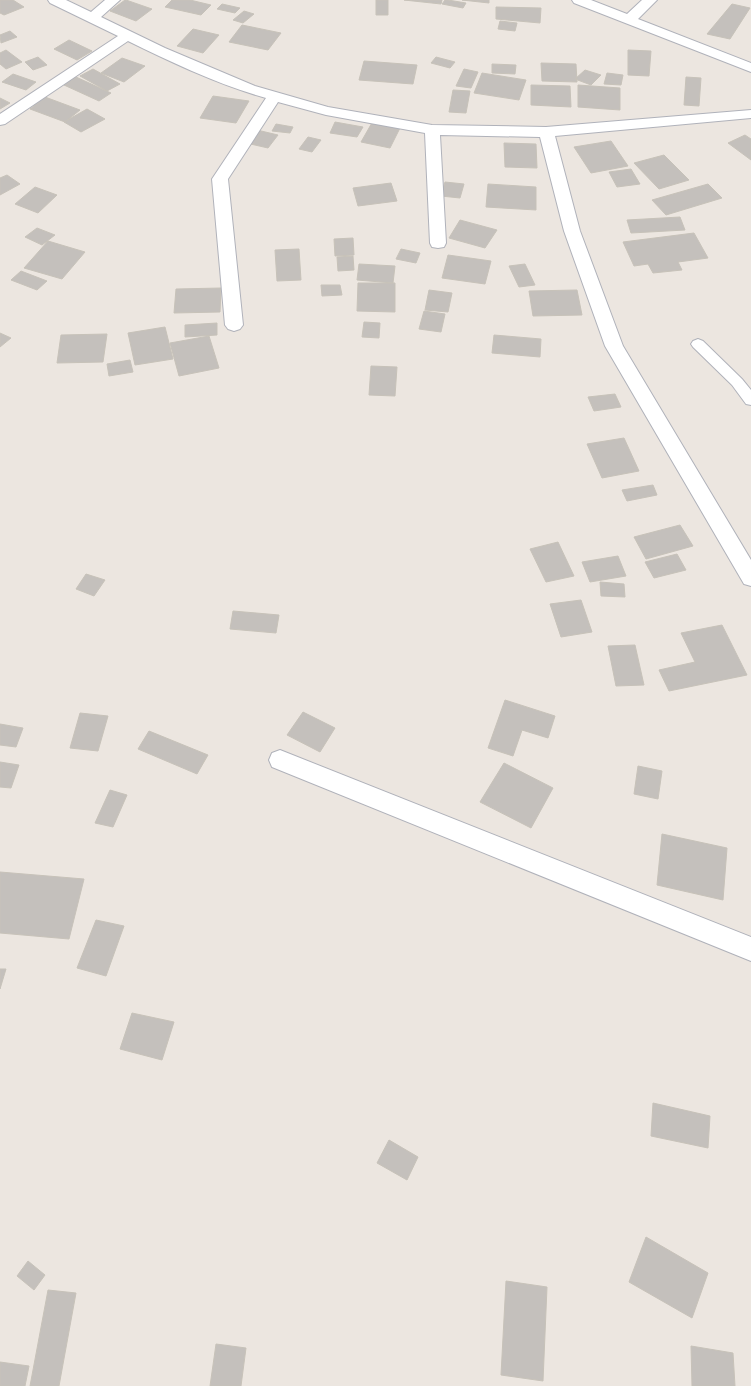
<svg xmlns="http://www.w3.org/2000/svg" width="751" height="1386" viewBox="0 0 751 1386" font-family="'PT Sans',sans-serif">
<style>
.building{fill:#c4c0bc;stroke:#c7c2b9}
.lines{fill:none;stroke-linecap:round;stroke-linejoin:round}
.lane-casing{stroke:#b0b2ba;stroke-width:2}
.street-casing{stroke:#b0b2ba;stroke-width:2}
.lane{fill:#fff;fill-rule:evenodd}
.street{fill:#fff;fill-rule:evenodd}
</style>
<rect width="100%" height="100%" fill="#ece6e0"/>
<path class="building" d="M0 0H13L24 7 4 15 0 13Z
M125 0H126L152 9 136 21 110 11Z
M172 0H190L211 5 201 15 165 7Z
M376 0H388V15H376Z
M404 0H442L441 4Z
M445 0H448L466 3 463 8 442 4Z
M462 0H489V3Z
M222 4 240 8 235 13 217 9Z
M732 4 750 8 730 39 707 34Z
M496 7 541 8 540 23 496 19Z
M244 11 254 14 243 23 233 20Z
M500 21 517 23 515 31 498 29Z
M242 25 281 33 268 50 229 42Z
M193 29 219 35 203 53 177 46Z
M10 31 17 37 1 43 0 35Z
M69 40 92 51 77 60 54 49Z
M6 50 22 62 6 69 0 64V53Z
M628 50 651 51 649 76 628 75Z
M38 57 47 65 33 70 25 62Z
M436 57 455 62 450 68 431 63Z
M122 58 145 66 124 82 101 73Z
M364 61 417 65 413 84 359 80Z
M541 63 576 64 577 82 542 81Z
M492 64 516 65 515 74 492 73Z
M93 69 120 84 107 91 80 76Z
M464 69 478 72 471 88 456 86Z
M585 70 601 75 591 85 575 79Z
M482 73 526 80 519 100 474 93Z
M607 73 623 75 621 85 604 84Z
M13 74 36 82 26 90 2 82Z
M76 77 111 93 99 101 64 85Z
M686 77 701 78 699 106 684 105Z
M531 85 570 86 571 107 531 105Z
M578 85 620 88V110L578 107Z
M453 90 470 91 466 113 449 112Z
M213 96 249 101 236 123 200 118Z
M45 97 80 110 65 122 30 109Z
M0 98 10 103 0 109Z
M87 109 105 119 81 132 64 122Z
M373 121 401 126 390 148 361 142Z
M335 122 363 127 357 137 330 133Z
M276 124 293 127 290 133 272 131Z
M257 130 278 135 268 148 246 143Z
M745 135 751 139V160L728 143Z
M308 137 321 140 312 152 299 149Z
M611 141 628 166 591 173 574 147Z
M504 143 536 144 537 168 505 167Z
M664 155 689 180 659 189 634 163Z
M631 169 640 184 617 187 609 172Z
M7 175 20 184 0 195V178Z
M445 182 464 184 460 198 441 196Z
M391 183 397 201 358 206 353 188Z
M488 184 536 187V210L486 207Z
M708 184 722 198 666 215 652 200Z
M35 187 57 195 38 213 15 204Z
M680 217 685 230 631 233 627 220Z
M460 220 497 230 485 248 449 238Z
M37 228 55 235 42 245 25 237Z
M694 233 708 258 678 262 682 270 653 273 648 264 634 266 623 242Z
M353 238 354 255 335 256 334 239Z
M48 241 85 252 62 279 24 268Z
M299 249 301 280 277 281 275 250Z
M401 249 420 253 416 263 396 259Z
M448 255 491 261 485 284 442 278Z
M353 256 354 270 338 271 337 257Z
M359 264 395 266 393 283 357 280Z
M525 264 535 285 519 287 509 266Z
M21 271 47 281 37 290 11 280Z
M358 283H395V312L357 311Z
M321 285H340L342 295 322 296Z
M221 288 220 312 174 313 176 289Z
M429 290 452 293 448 312 425 310Z
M577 290 582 315 533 316 529 291Z
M424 311 445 314 441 332 419 329Z
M364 322 380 323 379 338 362 337Z
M217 323V335L185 337V325Z
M165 327 173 359 135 365 128 333Z
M0 333 11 338 0 347Z
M107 334 103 362 57 363 61 335Z
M494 335 541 339 540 357 492 353Z
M209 336 219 368 179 376 170 343Z
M130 360 133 372 109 376 107 364Z
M371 366 397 367 395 396 369 395Z
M615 394 621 407 594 411 588 397Z
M624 438 639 471 602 478 587 444Z
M653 485 657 495 627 501 622 490Z
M680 525 693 546 646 559 634 537Z
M558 542 574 576 546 582 530 549Z
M677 554 686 570 654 578 645 562Z
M618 556 626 576 590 582 582 562Z
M86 574 105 580 94 596 76 589Z
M600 582 624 584 625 597 601 596Z
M581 600 592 632 561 637 550 604Z
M233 611 279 615 276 633 230 629Z
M722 625 747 675 669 691 659 670 695 662 681 633Z
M635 645 644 685 616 686 608 646Z
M505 700 555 716 548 738 522 730 513 756 488 748Z
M303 712 335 728 320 752 287 735Z
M80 713 108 716 98 751 70 748Z
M0 724 23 728 16 747 0 745Z
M149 731 208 755 197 774 138 749Z
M0 762 19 765 11 788 0 787Z
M504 763 553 788 531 828 480 802Z
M638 766 662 771 658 799 634 794Z
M110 790 127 795 113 827 95 823Z
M662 834 727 848 723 900 657 885Z
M0 872 84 879 69 939 0 933Z
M96 920 124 926 106 976 77 968Z
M0 969H6L0 989Z
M132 1013 174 1022 162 1060 120 1049Z
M653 1103 710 1116 708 1148 651 1136Z
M389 1140 418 1157 407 1180 377 1163Z
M646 1237 708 1273 692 1318 629 1282Z
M28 1261 45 1275 34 1290 17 1276Z
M506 1281 547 1287 543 1381 501 1375Z
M48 1290 76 1293 59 1386H30Z
M216 1344 246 1348 241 1386H210Z
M691 1346 733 1353 735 1386H692Z
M0 1362 29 1366 25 1386H0Z"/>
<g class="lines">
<defs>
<path id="lane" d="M698 339 703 341 742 379 751 390V405L746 404 732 385 693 347 691 344 693 341Z"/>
<path id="street" d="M48 0H66L91 12 105 0H120L101 17 165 48 255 86 328 107 432 125 546 127 751 110V118L555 136 580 231 623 346 751 560V586L744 584 605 346 564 231 540 137 440 135 446 243 444 247 438 248 432 247 430 243 425 133 326 115 278 102 228 179 243 325 240 329 234 331 228 329 225 325 212 179 266 98C219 85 173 63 128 41L5 124 0 125V114L118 36 50 3Z
M572 0H591L627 14 642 0H657L638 19 751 63V72L574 3Z
M280 750 751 937V961L272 767 269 760 272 753Z"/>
</defs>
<use href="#lane" class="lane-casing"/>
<use href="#street" class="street-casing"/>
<use href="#lane" class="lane"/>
<use href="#street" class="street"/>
</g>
</svg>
